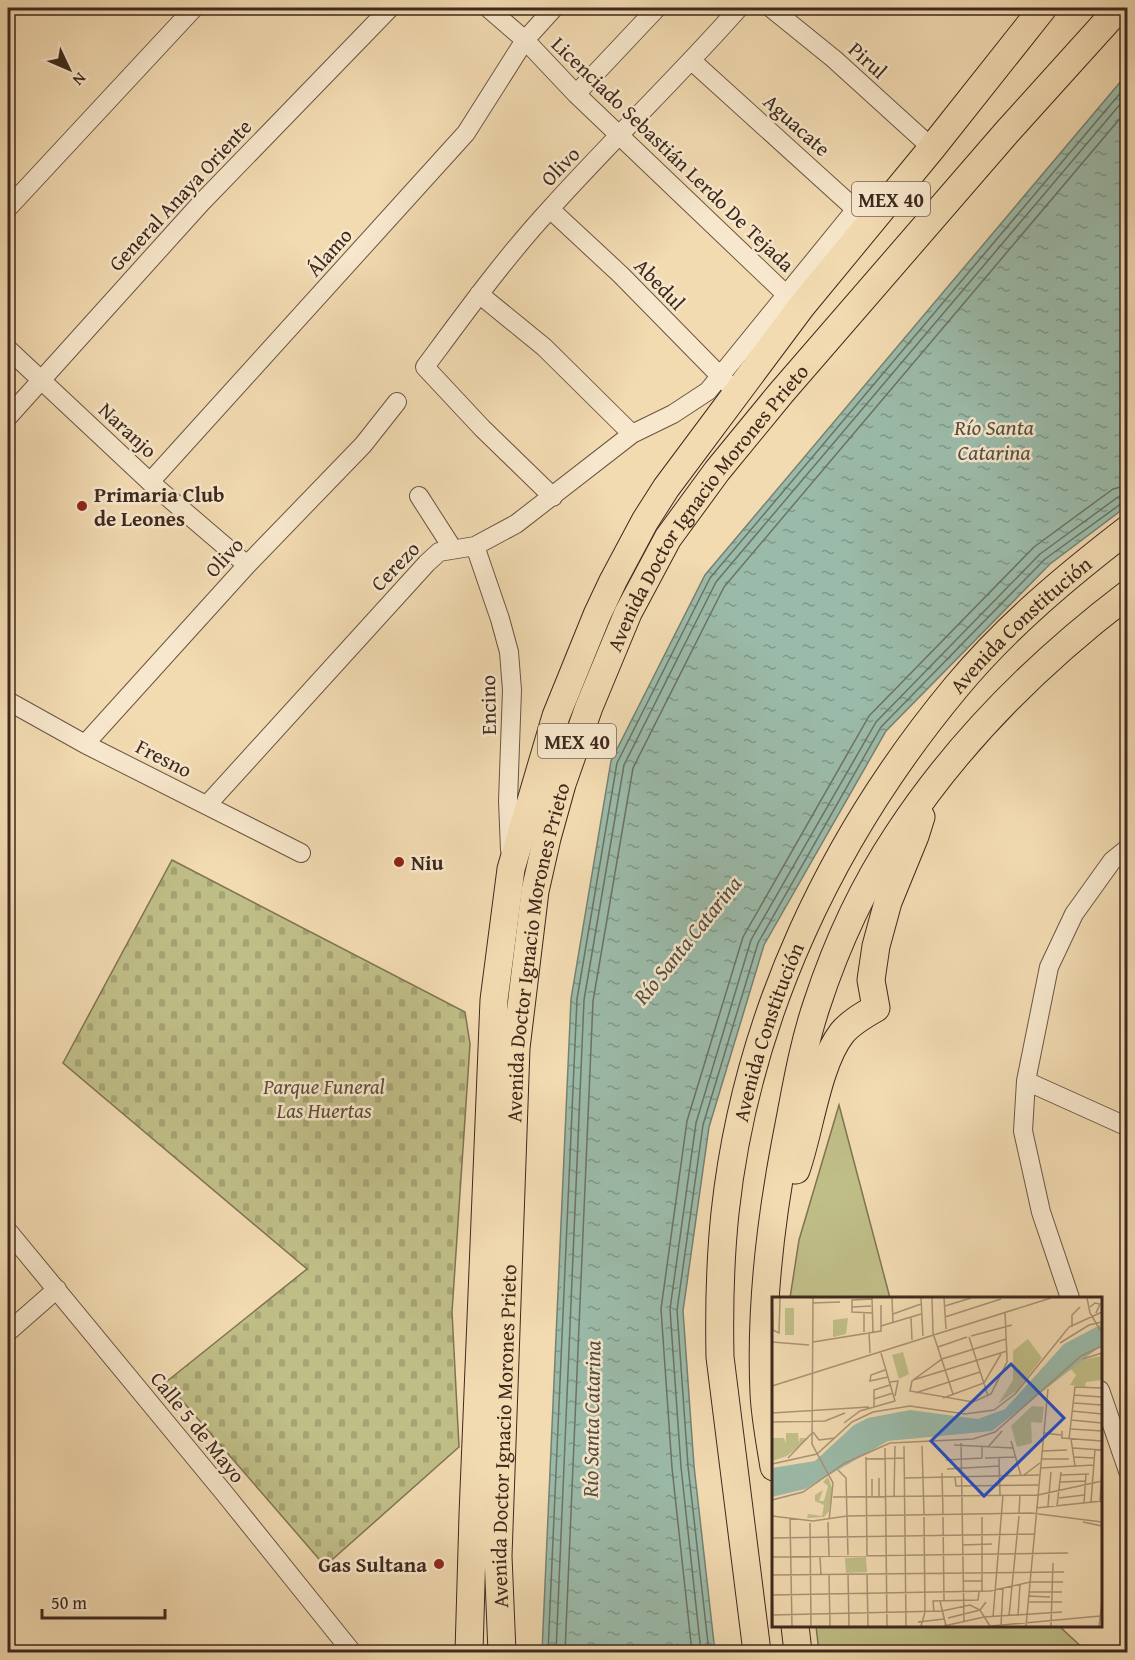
<svg xmlns="http://www.w3.org/2000/svg" width="1135" height="1660" viewBox="0 0 1135 1660" font-family="'Gentium Book Plus',serif">
<style>
.green{fill:#c0be87;stroke:#7f7452;stroke-width:1.5}
.cemetery{fill:url(#cemetery-stones);stroke:#7f7452;stroke-width:1.5}
.water{fill:url(#water-ripples);stroke:#768172;stroke-width:1.5}
.lines{fill:none;stroke-linecap:round;stroke-linejoin:round}
.shore{stroke:#6c7264;stroke-width:1.5}
.minor-casing{stroke:#6b5543;stroke-width:20}
.highway-casing{stroke:#3e291e;stroke-width:29}
.minor{stroke:#f7e7cc;stroke-width:18}
.highway{stroke:#f2dab1;stroke-width:27}
.poi-dot{fill:#8f2418;stroke:#f7e7cc;stroke-width:2}
.labels{text-anchor:middle;dominant-baseline:central;stroke-width:5;stroke-linejoin:round;paint-order:stroke}
.shield{fill:#f7e7cc;stroke:#766252;stroke-width:1.5}
.shield-label{font-size:20px;font-weight:bold;fill:#3e291e}
.street-label{font-size:21px;fill:#3e291e;stroke:#f7e7cc}
.poi-label{font-size:21px;font-weight:bold;fill:#3e291e;stroke:#f7e7cc;text-anchor:start}
.park-label{font-size:21px;font-style:italic;fill:#5e4e38;stroke:#f7e7cc}
.water-label{font-size:22px;font-style:italic;fill:#554e41;stroke:#f7e7cc}
.inset-road{fill:none;stroke:#aa9376;stroke-width:1.5}
.view{fill:#1d4ed8;fill-opacity:0.15;stroke:#1d4ed8;stroke-width:3}
.inset-edge{fill:none;stroke:#3e291e;stroke-width:3}
</style>
<defs>
<pattern id="cemetery-stones" width="16" height="16" patternUnits="userSpaceOnUse" patternTransform="scale(1.5)"><rect width="16" height="16" fill="#c0be87"/><path d="M2 7V4a2 2 0 0 1 4 0v3zM10 15v-3a2 2 0 0 1 4 0v3z" fill="#a6a374"/></pattern>
<pattern id="water-ripples" width="26" height="14" patternUnits="userSpaceOnUse" patternTransform="scale(1.5)"><rect width="26" height="14" fill="#9bbbaa"/><path d="M2 4q2-2 4 0t4 0M15 11q2-2 4 0t4 0" fill="none" stroke="#80988a"/></pattern>
</defs>
<rect width="100%" height="100%" fill="#f2dab1"/>
<filter id="stains"><feTurbulence type="fractalNoise" baseFrequency=".00333" numOctaves="4"/><feColorMatrix values="0 0 0 0 .2 0 0 0 0 .09 0 0 0 0 .02 0 0 0 .5 -.17"/></filter>
<radialGradient id="worn" r=".72"><stop offset=".6" stop-color="#630" stop-opacity="0"/><stop offset="1" stop-color="#630" stop-opacity=".3"/></radialGradient>
<path class="green" d="M839 1105 890 1298H790L799 1240Z
M816 1626H1059L1087 1652H819Z"/>
<path class="cemetery" d="M172 860 465 1012 470 1044 452 1312 459 1447 325 1566 166 1382 307 1269 63 1063Z"/>
<path class="water" d="M1127 74V506L1050 564 886 731 764 945 709 1127 683 1311 694 1466 715 1652H542L571 999 611 761 705 575Z"/>
<g class="lines">
<path class="shore" d="M548 1652 577 999 617 763 710 578 1128 84
M556 1652 584 1000 624 765 716 582 1128 95
M565 1652 593 1001 633 768 724 587 1128 109
M692 1652 672 1468 661 1309 687 1121 743 937 869 716 1034 547 1113 489 1128 485
M701 1652 681 1467 670 1309 696 1123 751 940 876 722 1040 554 1118 497 1128 494
M709 1652 688 1466 677 1310 703 1125 758 943 881 727 1045 559 1122 503 1128 502"/>
<defs>
<path id="minor" d="M488 8 525 40 576 94 796 304
M771 8 834 59 932 148
M692 61 863 216
M576 94 657 8
M8 208 194 8
M550 209 621 275 729 385
M479 294 544 347 632 434
M8 349 150 482 247 565
M8 417 201 203 390 8
M150 482 466 133 525 40 554 8
M419 496 453 549
M553 497 482 428 425 367C465 313 504 259 549 210 611 141 678 77 739 8
M475 546 500 619 509 652 512 690 508 801 510 850
M8 701 85 744 301 853
M85 744 247 565 363 445 397 402
M207 805 427 563 439 552 475 546 516 524 632 434 673 414 708 391 856 209
M1026 1081 1128 1127
M8 1231 225 1494 352 1652
M1070 1298 1041 1212 1023 1131 1026 1081 1049 967 1074 914 1112 861 1128 848
M8 1332 57 1289
M1100 1390 1128 1471"/>
<g id="highway">
<path d="M796 1170C810 1131 817 1065 842 1033 851 1022 864 1015 876 1008L871 980 876 946 888 902 915 836 921 817"/>
<path d="M774 1467C770 1442 765 1417 764 1393 760 1307 770 1224 786 1140 795 1095 802 1048 817 1004 836 946 864 885 898 834 959 741 1040 661 1128 594"/>
<path d="M795 1626 798 1652"/>
<path d="M469 1652 473 1515 494 1000 511 869 556 716 597 615 613 581 645 521 666 488 801 307 932 148 1043 8"/>
<path id="s1" d="M502 1652 498 1556 516 1048 535 891 547 838 562 784 589 707 628 613 668 538 717 471 781 393 1007 132 1119 8"/>
<path id="s2" d="M757 1652 720 1357C719 1309 720 1261 725 1213 746 1017 832 836 957 686 1007 626 1067 576 1128 529"/>
</g>
</defs>
<use href="#minor" class="minor-casing"/>
<use href="#highway" class="highway-casing"/>
<use href="#minor" class="minor"/>
<use href="#highway" class="highway"/>
</g>
<g class="poi-dot">
<circle cx="82" cy="506" r="6"/>
<circle cx="399" cy="862" r="6"/>
<circle cx="439" cy="1564" r="6"/>
</g>
<g class="labels">
<g class="shield">
<rect x="852" y="182" width="78" height="34" rx="4.5"/>
<rect x="538" y="724" width="78" height="34" rx="4.5"/>
</g>
<g class="shield-label">
<text x="891" y="199">MEX 40</text>
<text x="577" y="741">MEX 40</text>
</g>
<g class="street-label">
<text transform="translate(868 60) rotate(42)">Pirul</text>
<text transform="translate(797 125) rotate(42)">Aguacate</text>
<text transform="translate(673 154) rotate(44)">Licenciado Sebastián Lerdo De Tejada</text>
<text transform="translate(560 166) rotate(-46)">Olivo</text>
<text transform="translate(180 195) rotate(-47)">General Anaya Oriente</text>
<text transform="translate(329 252) rotate(-48)">Álamo</text>
<text transform="translate(660 284) rotate(46)">Abedul</text>
<text transform="translate(128 430) rotate(43)">Naranjo</text>
<text stroke="none"><textPath href="#s1" startOffset="1188">Avenida Doctor Ignacio Morones Prieto</textPath></text>
<text transform="translate(224 557) rotate(-47)">Olivo</text>
<text transform="translate(395 566) rotate(-46)">Cerezo</text>
<text stroke="none"><textPath href="#s2" startOffset="1114">Avenida Constitución</textPath></text>
<text transform="translate(488 705) rotate(-91)">Encino</text>
<text transform="translate(164 758) rotate(27)">Fresno</text>
<text stroke="none"><textPath href="#s1" startOffset="702">Avenida Doctor Ignacio Morones Prieto</textPath></text>
<text stroke="none"><textPath href="#s2" startOffset="628">Avenida Constitución</textPath></text>
<text transform="translate(198 1427) rotate(51)">Calle 5 de Mayo</text>
<text stroke="none"><textPath href="#s1" startOffset="216">Avenida Doctor Ignacio Morones Prieto</textPath></text>
</g>
<g class="poi-label">
<text x="94" y="494">Primaria Club<tspan x="94" dy="24">de Leones</tspan></text>
<text x="411" y="862">Niu</text>
<text x="427" y="1564" text-anchor="end">Gas Sultana</text>
</g>
<g class="park-label">
<text x="324" y="1086">Parque Funeral<tspan x="324" dy="24">Las Huertas</tspan></text>
</g>
<g class="water-label">
<text x="994" y="427">Río Santa<tspan x="994" dy="25">Catarina</tspan></text>
<text transform="translate(687 940) rotate(-51)">Río Santa Catarina</text>
<text transform="translate(591 1419) rotate(-89)">Río Santa Catarina</text>
</g>
</g>
<g transform="translate(772 1297)">
<rect width="330" height="330" fill="#f2dab1"/>
<path d="M13 11H22V38H13ZM76 21 74 37 61 40V23ZM256 42 270 61 244 94 226 107 241 83V54ZM131 55 137 77 127 82 120 58ZM14 136H26L27 146 28 141H37L15 159 0 164V141H12L14 146ZM56 180 60 191 57 214 52 220 35 221 36 217 50 219 52 208 43 204V198L51 193 47 204H52L56 189 51 185Z" fill="#c0be87"/>
<path d="M260 109 272 110 270 126 259 125 260 146 245 150 239 129Z" fill="#c0be87"/>
<path d="M330 59V83L314 85 313 90 298 88 304 78 299 72 310 63ZM94 260 95 275 74 276 73 261Z" fill="#c0be87"/>
<path d="M330 27V48L220 134 116 144 33 192 0 200V171L43 164 82 128 96 121 138 113 206 122 233 112 292 47Z" fill="#9bbbaa"/>
<path class="inset-road" d="M0 1 1 33 7 36 8 1M41 1 40 147 61 186 57 223M100 1 101 35M120 1 121 27M149 1 151 39M160 1 161 36 181 97M172 1 174 32M315 1 318 16 330 36M100 2 80 3V15L100 16M40 6 68 5M173 9 199 1M80 10 99 9M318 10 323 6 328 7 324 16M233 15 235 61V65L219 97 201 105 138 94 140 84 170 62 234 42M92 16V35M121 17 149 7M173 20 229 2M139 21 140 43M109 29 149 17M300 30V18L308 10M97 35 98 56M199 39 240 28M197 40 216 99M0 45 37 48M41 45 109 34V8M288 46 317 28 330 25M166 50 195 40M311 62 330 56M113 73 99 78 98 84 116 80M141 83 235 54M117 85 126 84 123 99M0 89 279 1M143 96 208 75M302 98 330 100M171 101 212 86 229 57M102 102 121 96M302 106 330 108M102 110V93L118 88M0 113V137M300 114 330 117M0 116 97 110M299 123 330 126M0 125 53 124 73 116M72 126 88 114 123 104 109 56M299 132 330 134M290 134V141L330 144M41 135 47 143 63 141M271 136 289 138M297 142 303 90 330 91M299 142 303 169M239 144 249 179M189 146 192 325M182 148 241 151M132 149 134 329M150 149 152 217M216 150 230 134M113 151 115 329M301 151 330 153M270 154 295 153M94 160 95 259M302 160 322 161M16 161 40 136M213 161 243 160M227 161 228 198M94 162 132 161M269 162H297M174 163 210 161V149M0 167 45 157 80 125 101 115 138 109 193 117 222 113 243 97 297 30 330 15M268 171 322 168M175 172 228 169M66 173 74 181 76 258M170 176 171 217M252 178 268 166M289 178 317 177M183 180 184 189 266 188M107 181V200M132 181 267 178M100 182V200M288 185 314 184M61 200 266 198 330 184M122 200 123 149M287 201 312 198M0 203 31 195 73 166 118 146 201 142 223 135 309 59 330 49M328 204 330 172M319 205 323 152M312 206 314 177M276 209 279 175M285 209 289 175M264 211 330 204M247 216 248 198M0 219 41 224 75 219 259 216 330 225M171 220 172 303M18 221 20 329M56 225 57 259M311 225 330 229M38 226 39 329M0 241 262 237M190 248 220 247M0 260 296 256M48 260 49 278M76 277 77 329M95 277 96 329M0 278 292 275M57 278 58 329M0 283 1 329M191 284H210M210 295V220M257 295H290M0 298 218 294 258 285H291M256 299 278 300M168 304 174 329M256 305H290M162 315 161 304 206 303 207 295M0 318 170 314 198 308 208 313 218 329M237 319 247 219M246 319 248 287M221 320 231 198M176 321 208 313 214 305M146 325 172 322M229 328 231 291M149 329 153 315 152 220M172 329 212 320 290 315M219 329 328 319M254 329 276 92M279 329 281 266M327 329 330 304"/>
<path class="view" d="M239 67 292 121 212 199 159 144Z"/>
<rect width="330" height="330" class="inset-edge"/>
</g>
<rect width="1135" height="1660" fill="none" stroke="#f2dab1" stroke-width="30"/>
<rect x="9" y="9" width="1117" height="1642" fill="none" stroke="#3e291e" stroke-width="3"/>
<rect x="15" y="15" width="1105" height="1630" fill="none" stroke="#3e291e" stroke-width="1.5"/>
<g transform="translate(69 69) rotate(134)" stroke="#f7e7cc" stroke-width="4.5" paint-order="stroke">
<path d="M0-4.5L10 22L0 15L-10 22Z" fill="#3e291e"/>
<text y="-9" font-size="16" font-weight="bold" text-anchor="middle" fill="#3e291e">N</text>
</g>
<path d="M42 1609v9h123v-9" fill="none" stroke="#3e291e" stroke-width="3"/>
<text x="51" y="1609" font-size="18" fill="#3e291e" stroke="#f7e7cc" stroke-width="4.5" paint-order="stroke">50 m</text>
<rect width="100%" height="100%" filter="url(#stains)"/>
<rect width="100%" height="100%" fill="url(#worn)"/>
</svg>
